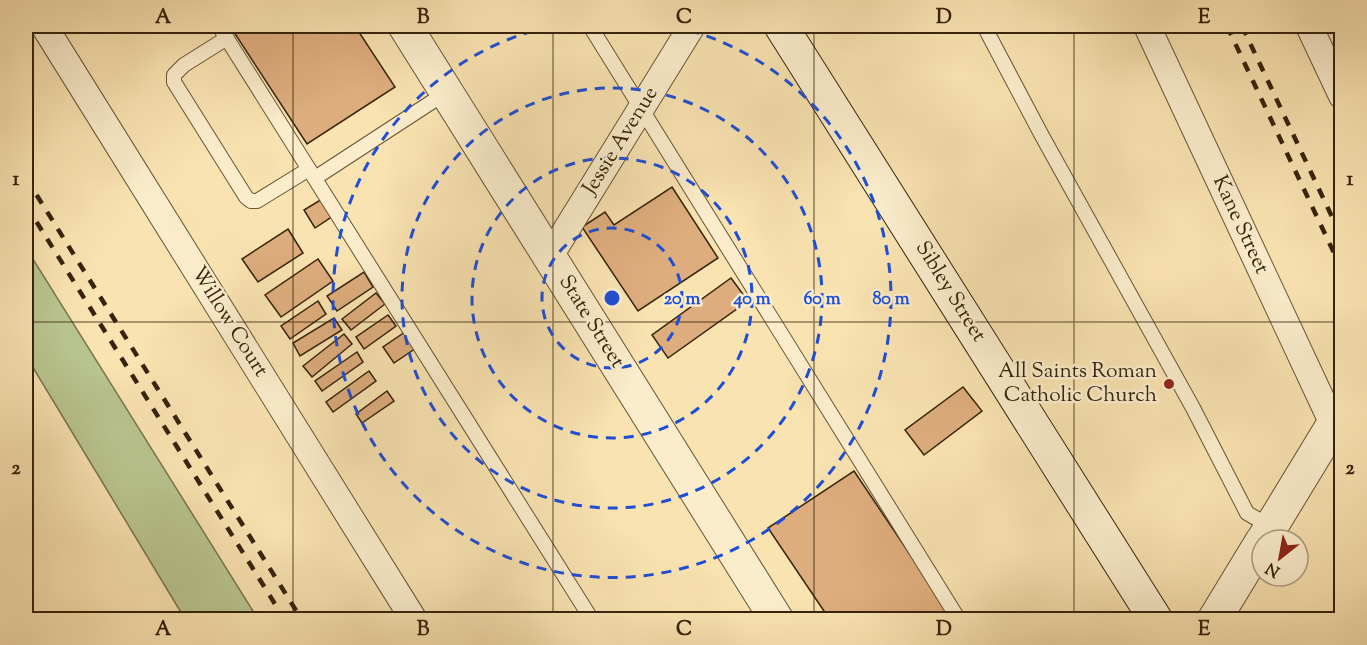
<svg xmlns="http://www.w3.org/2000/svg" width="1367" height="645" viewBox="0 0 1367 645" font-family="'Sorts Mill Goudy',serif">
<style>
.green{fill:#b9c58f;stroke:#78744e;stroke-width:1.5}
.building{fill:#dead7d;stroke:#36230c;stroke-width:1.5}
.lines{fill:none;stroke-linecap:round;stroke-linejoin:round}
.service-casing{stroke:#675335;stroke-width:16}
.minor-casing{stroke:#675335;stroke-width:28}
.tertiary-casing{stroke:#675335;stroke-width:35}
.secondary-casing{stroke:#36230c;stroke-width:35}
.service{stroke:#fbedcc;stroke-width:14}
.minor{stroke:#fbedcc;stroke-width:26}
.tertiary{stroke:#fbedcc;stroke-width:33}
.secondary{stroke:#fbedcc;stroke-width:33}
.rail{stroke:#36230c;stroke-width:4.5;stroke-dasharray:10 10;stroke-linecap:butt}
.grid{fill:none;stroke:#36230c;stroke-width:1.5;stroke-opacity:0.55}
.ring{fill:none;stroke:#1d4ed8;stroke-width:3;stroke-dasharray:10 8}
.poi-dot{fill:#8f2418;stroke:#fbedcc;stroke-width:2}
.labels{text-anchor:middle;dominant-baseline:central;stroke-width:5;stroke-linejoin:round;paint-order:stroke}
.street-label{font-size:21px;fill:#36230c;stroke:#fbedcc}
.poi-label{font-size:21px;fill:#36230c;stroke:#fbedcc;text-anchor:end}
.centre{fill:#1d4ed8;stroke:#fbedcc;stroke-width:3}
.ring-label{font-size:18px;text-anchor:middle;font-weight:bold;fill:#1d4ed8;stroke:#fbedcc;stroke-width:5;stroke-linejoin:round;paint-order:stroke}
.neatline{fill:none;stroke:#36230c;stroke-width:2}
.grid-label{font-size:20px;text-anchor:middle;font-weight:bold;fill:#36230c}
</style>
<rect width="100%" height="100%" fill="#f9e3b1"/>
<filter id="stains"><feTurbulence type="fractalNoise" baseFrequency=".00333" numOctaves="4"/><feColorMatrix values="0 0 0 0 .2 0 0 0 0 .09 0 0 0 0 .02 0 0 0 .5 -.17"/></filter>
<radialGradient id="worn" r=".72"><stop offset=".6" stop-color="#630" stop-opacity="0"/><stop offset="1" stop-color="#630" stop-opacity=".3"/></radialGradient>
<path class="green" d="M26 248 258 619H185L26 356Z"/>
<path class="building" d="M230 26H355L395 87 307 144Z
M672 187 718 258 638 311 582 227 605 212 614 225Z
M322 199 333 216 315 228 304 210Z
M288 229 303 253 258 282 242 259Z
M318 259 333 281 281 317 265 295Z
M364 272 373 287 337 311 327 296Z
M731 278 748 301 668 358 652 335Z
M376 293 385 304 351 330 342 319Z
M318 301 326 314 290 339 281 326Z
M388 315 396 326 364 349 356 337Z
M334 318 342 330 300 356 293 343Z
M405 332 416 348 394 363 383 347Z
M344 334 352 344 312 377 303 366Z
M357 352 363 362 322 391 315 381Z
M369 371 376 381 333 412 326 402Z
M963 387 982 411 924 455 905 430Z
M387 391 394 401 362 423 356 414Z
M854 471 954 620H830L768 528Z"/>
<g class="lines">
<defs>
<path id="service" d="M219 26 592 620
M590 26 959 620
M984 26 1041 134 1193 408 1247 513 1271 527
M227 38 184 65 174 75V82L246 197 251 201H257L309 169
M315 178 447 92"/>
<path id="minor" d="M44 26 414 620
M1147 26 1333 424
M1309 26 1342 96
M550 256 692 26"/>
<path id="tertiary" d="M405 26 777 620
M1263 540 1342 410
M1214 620 1262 541"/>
<path id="secondary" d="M781 26 1156 620"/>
</defs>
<use href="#service" class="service-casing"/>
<use href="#minor" class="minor-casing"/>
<use href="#tertiary" class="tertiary-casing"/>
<use href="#secondary" class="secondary-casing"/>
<use href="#service" class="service"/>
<use href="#minor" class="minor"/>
<use href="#tertiary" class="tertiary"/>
<use href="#secondary" class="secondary"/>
<path class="rail" d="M1227 26 1342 270
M1242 26 1342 238
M26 178 302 620
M26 205 285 620"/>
</g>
<path class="grid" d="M293 26V620M553 26V620M814 26V620M1074 26V620M26 322H1342"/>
<g class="ring">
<circle cx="612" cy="298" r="70"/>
<circle cx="612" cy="298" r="140"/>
<circle cx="612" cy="298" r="210"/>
<path d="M672 26A279 279 0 1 1 552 26"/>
</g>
<circle class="poi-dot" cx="1169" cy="384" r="6"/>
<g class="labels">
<g class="street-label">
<text transform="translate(621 141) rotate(-58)">Jessie Avenue</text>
<text transform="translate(1240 225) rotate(65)">Kane Street</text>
<text transform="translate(950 292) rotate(58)">Sibley Street</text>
<text transform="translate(229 322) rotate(58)">Willow Court</text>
<text transform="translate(591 322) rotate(58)">State Street</text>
</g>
<g class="poi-label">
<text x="1157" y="372">All Saints Roman<tspan x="1157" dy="24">Catholic Church</tspan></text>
</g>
</g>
<circle cx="612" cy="298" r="9" class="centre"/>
<g class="ring-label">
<text x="682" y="304">20 m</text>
<text x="752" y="304">40 m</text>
<text x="822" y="304">60 m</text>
<text x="891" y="304">80 m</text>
</g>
<rect width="1367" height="645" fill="none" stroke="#f9e3b1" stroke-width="66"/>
<g transform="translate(1280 558) rotate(211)"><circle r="28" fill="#fbedcc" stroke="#ac9c7f" stroke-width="1.5"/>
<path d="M0-4.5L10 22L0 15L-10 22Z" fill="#8f2418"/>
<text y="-9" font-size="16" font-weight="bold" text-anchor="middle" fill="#36230c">N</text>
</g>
<rect x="33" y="33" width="1301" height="579" class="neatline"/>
<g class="grid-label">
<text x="163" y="23">A</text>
<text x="423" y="23">B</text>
<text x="684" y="23">C</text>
<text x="944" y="23">D</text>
<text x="1204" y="23">E</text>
<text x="16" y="185">1</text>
<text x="1350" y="185">1</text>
<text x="16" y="474">2</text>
<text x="1350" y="474">2</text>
<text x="163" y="635">A</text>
<text x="423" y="635">B</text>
<text x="684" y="635">C</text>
<text x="944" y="635">D</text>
<text x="1204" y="635">E</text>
</g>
<rect width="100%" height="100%" filter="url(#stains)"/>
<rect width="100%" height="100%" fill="url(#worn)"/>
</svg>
